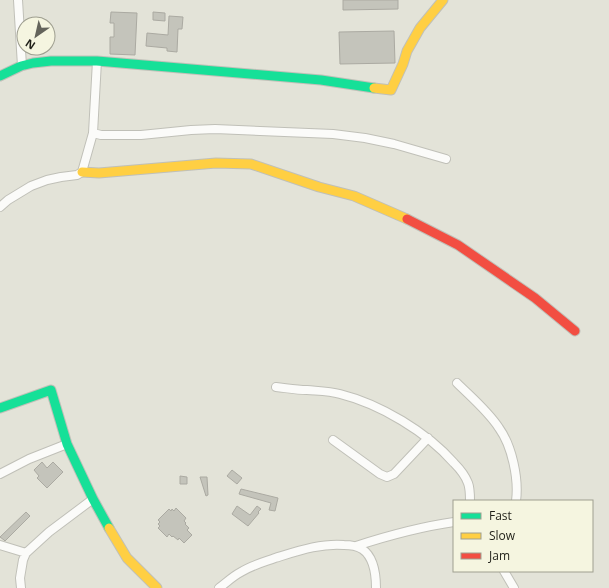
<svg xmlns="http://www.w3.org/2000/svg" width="609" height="588" viewBox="0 0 609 588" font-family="'Open Sans',sans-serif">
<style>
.building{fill:#c4c4bb;stroke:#abaaa2}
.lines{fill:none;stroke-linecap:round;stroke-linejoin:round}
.street-casing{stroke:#c0c0b8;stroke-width:10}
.fast-casing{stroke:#c0c0b8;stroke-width:11}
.slow-casing{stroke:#c0c0b8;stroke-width:11}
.jam-casing{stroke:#c0c0b8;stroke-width:11}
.street{stroke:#fbfbf9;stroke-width:8}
.fast{stroke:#16e098;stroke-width:9}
.slow{stroke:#ffcf43;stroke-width:9}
.jam{stroke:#f24e42;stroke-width:9}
</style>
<rect width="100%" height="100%" fill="#e3e3d8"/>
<path class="building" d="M343 0H398V9L343 10Z
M111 12 137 13 135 55 110 54V37H114V23H110Z
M153 12 165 13V21L153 20Z
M169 16 183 17 182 29H178L177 52 167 51V48L146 46 147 33 168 35Z
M394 31 395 63 340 64 339 32Z
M42 462 47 468 53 462 63 472 47 488 37 478 39 476 34 470Z
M232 470 242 478 237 484 227 476Z
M180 476 187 477V484H180Z
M200 477H207L208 495 206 496Z
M241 489 278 498 275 511 269 510 271 503 239 494Z
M237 506 250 515 257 506 261 509 258 512 259 513 248 526 232 514Z
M176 508 186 518 184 521 186 523 185 524 189 528 187 530 192 535 184 543 179 538 178 540 173 536 172 537 169 534 167 537 158 528 160 526 158 524 160 522 158 520 169 509 171 511 172 509 174 511Z
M26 512 30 516 5 541 4 540 0 537Z"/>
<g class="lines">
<defs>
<path id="street" d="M18 0 22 66
M93 133 101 135H141L191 130 215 129 333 134 365 138 394 144 446 159
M0 207 8 200 31 186 47 180 61 177 77 175 82 172 93 133 97 61
M457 383C471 397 488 411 499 428 512 446 519 479 516 501
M276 387C286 388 296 390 307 390 318 391 329 391 340 394 380 404 427 432 454 463 460 469 465 475 468 483 470 488 470 495 470 501
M333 440 380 474 387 477 394 474 428 438
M0 474 29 459 67 444
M0 545 26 553
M356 546C390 535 419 527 454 522
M504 571 514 588
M21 588 20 578 23 560 26 553 49 532 93 499
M219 588C226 583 233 576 241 572 252 565 264 562 275 558 298 551 321 543 344 545 350 545 357 546 362 549 374 557 376 575 376 588"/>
<path id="fast" d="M0 76 21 66 33 63 51 61H97L321 80 374 88
M0 408 51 390 67 444 93 499 109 528"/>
<path id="slow" d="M374 88 391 90 403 64 407 51 420 28 443 0
M82 172 99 173 216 163 251 164 319 187 354 196 407 219
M109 528 127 558 157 588"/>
<path id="jam" d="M407 219 458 245 535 298 575 331"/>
</defs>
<use href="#street" class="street-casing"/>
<use href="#fast" class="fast-casing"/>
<use href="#slow" class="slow-casing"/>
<use href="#jam" class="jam-casing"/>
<use href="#street" class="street"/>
<use href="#fast" class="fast"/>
<use href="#slow" class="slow"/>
<use href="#jam" class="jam"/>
</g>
<rect x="453" y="500" width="140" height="72" fill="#f5f5e0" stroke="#9f9f90"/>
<rect x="461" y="513" width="20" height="6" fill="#16e098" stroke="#9f9f90"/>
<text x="489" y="520" font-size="12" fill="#1f1f18">Fast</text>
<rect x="461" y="533" width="20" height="6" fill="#ffcf43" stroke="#9f9f90"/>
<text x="489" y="540" font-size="12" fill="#1f1f18">Slow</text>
<rect x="461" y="553" width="20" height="6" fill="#f24e42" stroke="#9f9f90"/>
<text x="489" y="560" font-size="12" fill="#1f1f18">Jam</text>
<g transform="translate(36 36) rotate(214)"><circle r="19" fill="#f5f5e0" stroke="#9f9f90"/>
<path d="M0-3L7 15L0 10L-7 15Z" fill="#64645b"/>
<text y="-6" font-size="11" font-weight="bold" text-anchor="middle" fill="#1f1f18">N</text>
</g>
</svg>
